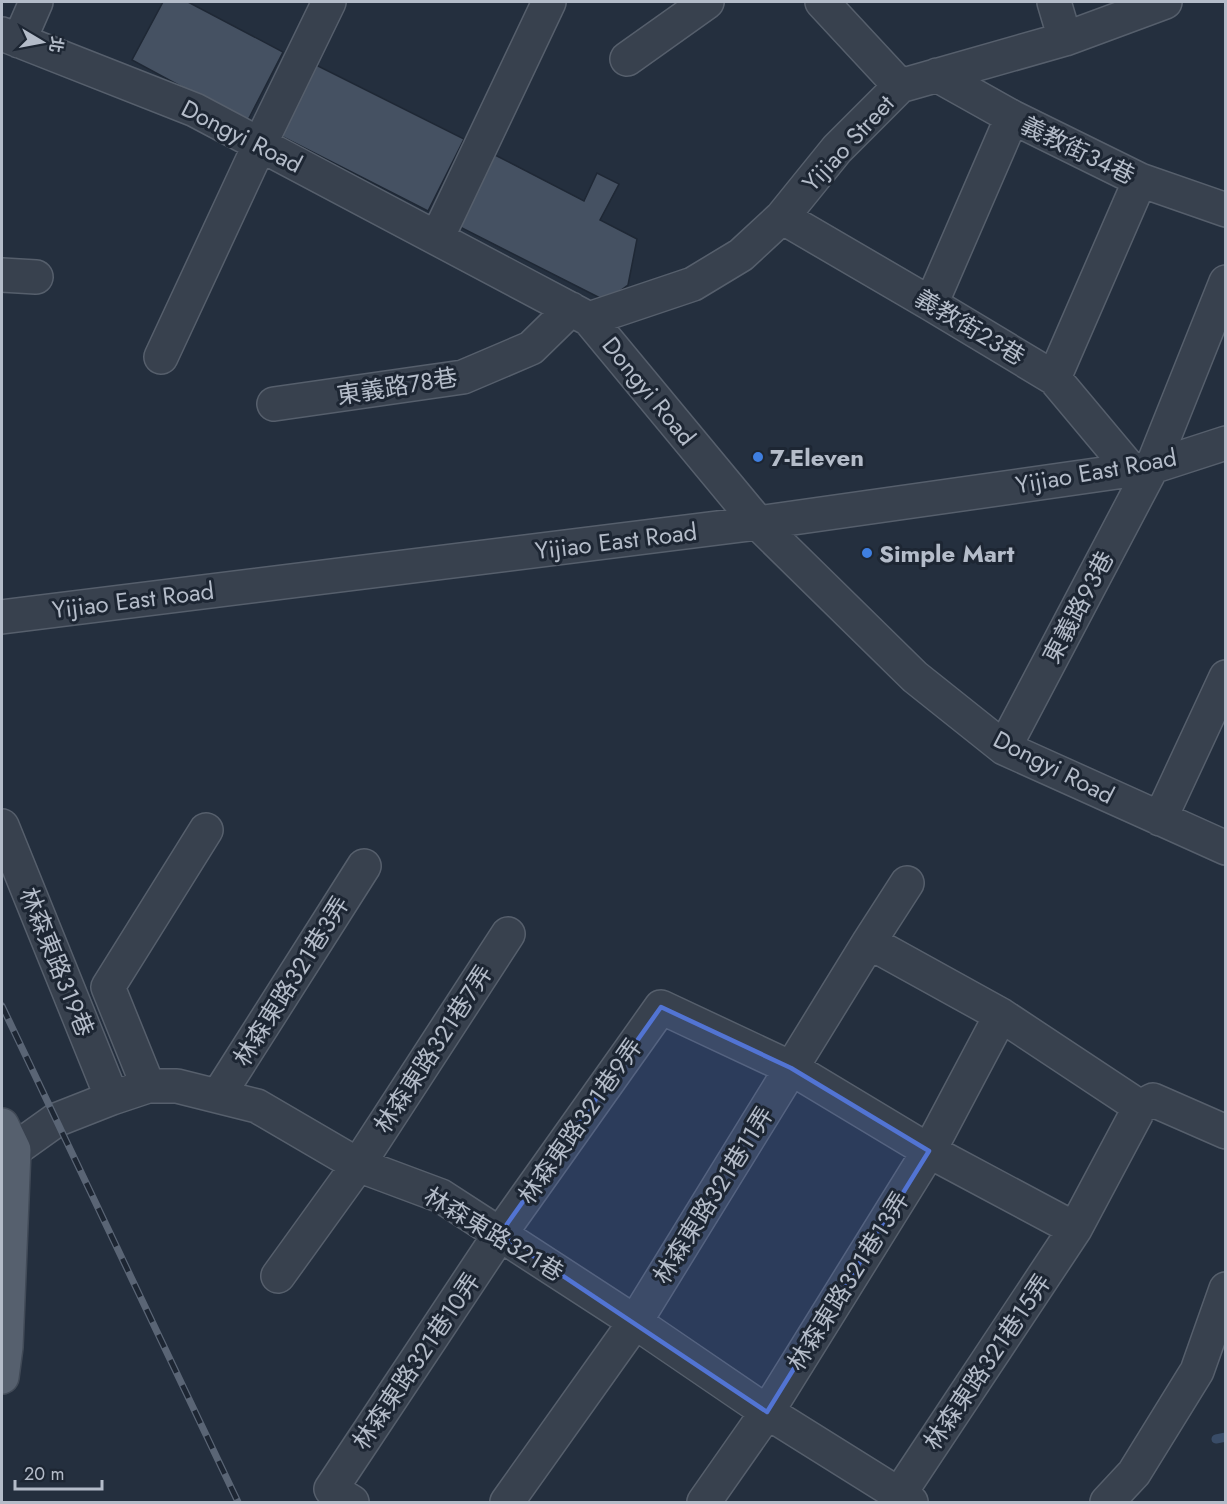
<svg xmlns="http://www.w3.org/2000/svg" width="1227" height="1504" viewBox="0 0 1227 1504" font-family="Jost,'Noto Sans TC',sans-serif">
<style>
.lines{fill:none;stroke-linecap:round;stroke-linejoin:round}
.stream{stroke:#394c67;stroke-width:9}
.building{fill:#455162;stroke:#1f2835;stroke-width:1.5}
.minor-casing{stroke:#565f6c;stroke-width:36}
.major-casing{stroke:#414a57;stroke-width:36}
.minor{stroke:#38414e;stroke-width:33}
.major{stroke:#56606e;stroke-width:33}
.rail-casing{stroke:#5a6575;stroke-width:7}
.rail{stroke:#1d2633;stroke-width:4.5;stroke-dasharray:14;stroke-linecap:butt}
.marked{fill:#5274d3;fill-opacity:0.2;stroke:#5274d3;stroke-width:4.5;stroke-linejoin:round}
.shop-dot{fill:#3f7fe0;stroke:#1d2633;stroke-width:2}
.labels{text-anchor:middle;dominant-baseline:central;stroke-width:6;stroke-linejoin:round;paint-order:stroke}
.street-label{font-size:24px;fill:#b4bcc9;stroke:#1d2633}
.poi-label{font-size:24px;font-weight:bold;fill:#b4bcc9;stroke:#1d2633;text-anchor:start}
</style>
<rect width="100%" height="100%" fill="#242f3e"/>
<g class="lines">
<path class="stream" d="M1216 1439 1226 1437"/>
</g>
<path class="building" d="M163 2H188L283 52 247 122 132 60Z
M316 65 464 139 428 211 281 136Z
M495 155 584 201 597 173 619 184 600 220 637 239 628 285 606 301 460 227Z"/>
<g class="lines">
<defs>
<path id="minor" d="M822 2 900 86
M1054 2 1065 39
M2 34 195 110 589 319 758 523 915 677 1004 748 1226 848
M19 41 36 2
M627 59 707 2
M937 75 1012 117 1140 180 1226 210
M782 217 931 304 1054 378 1131 470
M437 238 549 2
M2 275 36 277
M931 304 1012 117
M589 319 693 284 741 255 782 217 837 149 900 86 1065 39 1165 2
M161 357 260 144 329 2
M1054 378 1140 180
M274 404 463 377 531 348 571 309
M2 617 758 523 1131 470 1152 467 1226 443
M1004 748 1152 467 1226 282
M1160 819 1226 677
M2 826 112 1098
M869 942 907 883
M148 1086 108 987 206 830
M218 1096 364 866
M14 1150 56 1120 112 1098 148 1086H177L257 1106 358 1165 441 1196 635 1322 767 1412 911 1502
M278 1276 358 1165 508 934
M352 1502 331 1489 500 1234 661 1007 791 1068 929 1151 1075 1229
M507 1502 635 1322 869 942 1001 1015 1140 1107 1153 1100 1226 1132
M704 1502 767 1412 929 1151 1001 1015
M894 1502 1075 1229 1140 1107
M1107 1502 1134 1473 1197 1371 1226 1289"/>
<path id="major" d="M2 1125 14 1150 6 1347 2 1377"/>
</defs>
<use href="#minor" class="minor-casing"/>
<use href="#major" class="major-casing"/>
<use href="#minor" class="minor"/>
<use href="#major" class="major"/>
<defs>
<path id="rail" d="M2 1006 238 1502"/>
</defs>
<use href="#rail" class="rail-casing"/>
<use href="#rail" class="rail"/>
</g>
<path class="marked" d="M661 1007 791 1068 929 1151 767 1412 500 1234Z"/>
<g class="shop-dot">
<circle cx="758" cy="457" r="6"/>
<circle cx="867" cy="553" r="6"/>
</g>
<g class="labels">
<g class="street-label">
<text transform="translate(242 136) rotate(27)">Dongyi Road</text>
<text transform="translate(848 143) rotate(-47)">Yijiao Street</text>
<text transform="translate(1078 150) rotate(26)">義教街34巷</text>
<text transform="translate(970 327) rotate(31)">義教街23巷</text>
<text transform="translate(397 386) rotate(-9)">東義路78巷</text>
<text transform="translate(649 391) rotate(51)">Dongyi Road</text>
<text transform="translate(1096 471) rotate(-10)">Yijiao East Road</text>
<text transform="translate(616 541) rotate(-7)">Yijiao East Road</text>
<text transform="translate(133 600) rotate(-7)">Yijiao East Road</text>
<text transform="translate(1078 607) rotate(-62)">東義路93巷</text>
<text transform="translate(1054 767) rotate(27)">Dongyi Road</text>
<text transform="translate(57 962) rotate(68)">林森東路319巷</text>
<text transform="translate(291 981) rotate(-58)">林森東路321巷3弄</text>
<text transform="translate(433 1049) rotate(-57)">林森東路321巷7弄</text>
<text transform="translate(580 1121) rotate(-55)">林森東路321巷9弄</text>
<text transform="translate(713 1195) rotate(-58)">林森東路321巷11弄</text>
<text transform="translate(494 1234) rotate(31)">林森東路321巷</text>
<text transform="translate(848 1281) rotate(-58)">林森東路321巷13弄</text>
<text transform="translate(416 1361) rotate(-56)">林森東路321巷10弄</text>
<text transform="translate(987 1362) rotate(-56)">林森東路321巷15弄</text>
</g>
<g class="poi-label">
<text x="770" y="457">7-Eleven</text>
<text x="879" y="553">Simple Mart</text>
</g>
</g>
<rect width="1227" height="1504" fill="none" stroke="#b4bcc9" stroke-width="6"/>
<g transform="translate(42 42) rotate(100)" stroke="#1d2633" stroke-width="4.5" paint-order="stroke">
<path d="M0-4.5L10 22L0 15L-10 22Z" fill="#b4bcc9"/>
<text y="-9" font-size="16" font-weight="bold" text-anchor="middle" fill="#b4bcc9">北</text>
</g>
<path d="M15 1480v9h87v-9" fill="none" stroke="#b4bcc9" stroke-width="3"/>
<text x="24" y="1480" font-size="18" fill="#b4bcc9" stroke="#1d2633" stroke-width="4.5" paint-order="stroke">20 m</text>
</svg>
